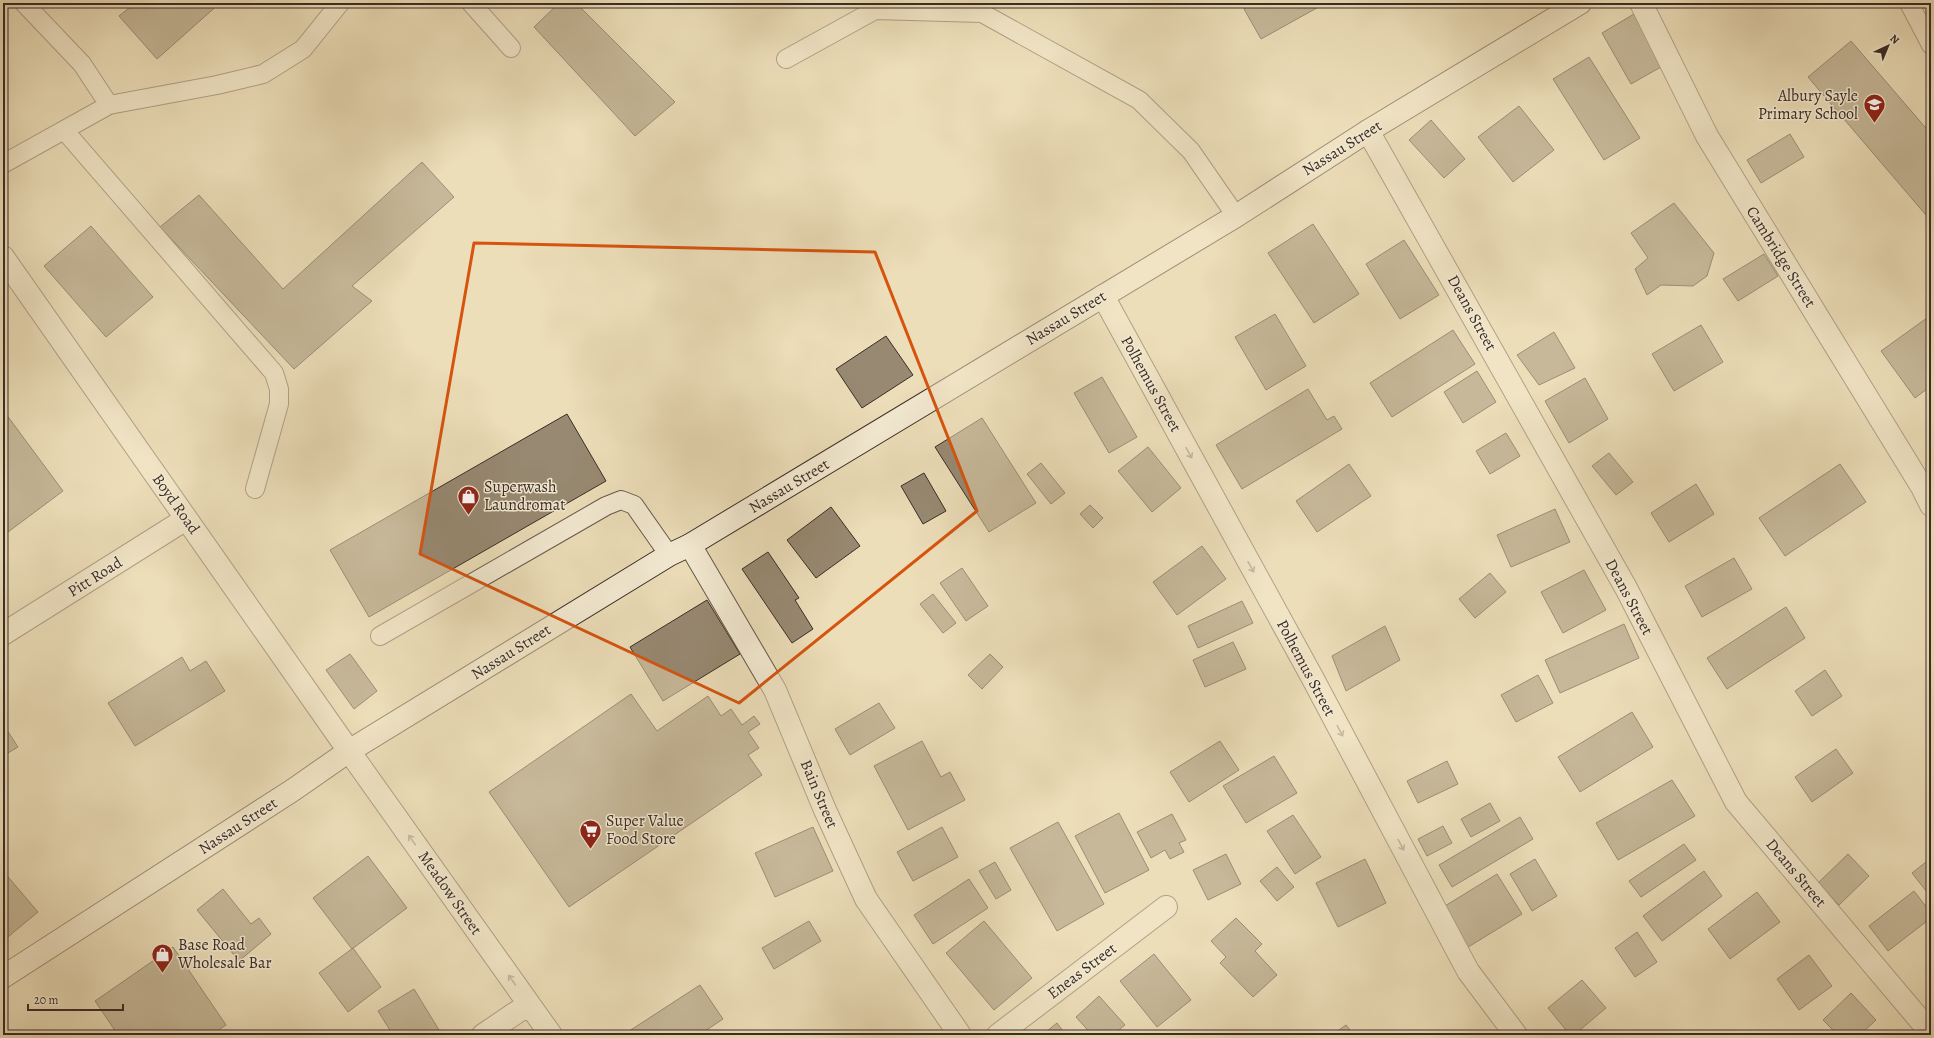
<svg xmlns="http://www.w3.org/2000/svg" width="1934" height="1038" viewBox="0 0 1934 1038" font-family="Alegreya,serif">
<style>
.building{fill:#978972;stroke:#3a2c26}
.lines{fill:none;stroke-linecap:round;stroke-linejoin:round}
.service-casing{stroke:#66584b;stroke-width:20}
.minor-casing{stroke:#66584b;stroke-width:24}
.secondary-casing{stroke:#3a2c26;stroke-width:24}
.service{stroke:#f3ead2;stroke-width:18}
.minor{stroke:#f3ead2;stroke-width:22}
.secondary{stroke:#f3ead2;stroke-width:22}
.oneway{stroke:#968b7c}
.marked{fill:none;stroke:#d7540f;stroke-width:3;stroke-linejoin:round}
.labels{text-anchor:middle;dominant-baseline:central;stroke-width:3;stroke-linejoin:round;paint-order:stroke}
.poi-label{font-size:16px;fill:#3a2c26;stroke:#f3ead2;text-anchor:start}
.street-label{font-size:16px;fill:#3a2c26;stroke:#f3ead2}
</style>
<rect width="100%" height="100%" fill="#ecdeb9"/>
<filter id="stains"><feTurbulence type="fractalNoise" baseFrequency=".005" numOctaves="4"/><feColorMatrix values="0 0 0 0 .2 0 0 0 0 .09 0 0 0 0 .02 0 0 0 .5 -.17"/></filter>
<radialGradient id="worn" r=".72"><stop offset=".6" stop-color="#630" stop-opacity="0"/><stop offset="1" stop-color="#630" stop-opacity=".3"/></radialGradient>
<path class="building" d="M135 3H220L157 59 119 16Z
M559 3H576L675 102 635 136 534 27Z
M1254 3H1324V4L1261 39 1244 9Z
M1639 11 1668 63 1631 84 1602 33Z
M1851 41 1931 134V221L1808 77Z
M1589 57 1640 138 1604 160 1553 79Z
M1519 106 1554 150 1513 182 1478 137Z
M1431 120 1465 159 1444 178 1409 140Z
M1790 134 1804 157 1761 183 1747 160Z
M422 162 454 197 352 286 372 301 294 369 160 227 199 195 283 289Z
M1674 203 1714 253 1707 276 1693 286 1661 285 1647 295 1635 269 1648 258 1631 233Z
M1313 224 1359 294 1314 323 1268 253Z
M91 226 153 297 106 337 44 266Z
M1404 240 1439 295 1400 319 1366 264Z
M1764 254 1778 276 1738 301 1723 279Z
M1275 314 1306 366 1266 390 1235 337Z
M1931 315V386L1915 398 1881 351Z
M1701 325 1723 362 1674 391 1652 354Z
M1453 330 1475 364 1392 417 1370 383Z
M1554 332 1575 368 1539 385 1517 355Z
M886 336 913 375 862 408 836 369Z
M1477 371 1496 402 1463 423 1444 392Z
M1102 377 1137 437 1109 453 1074 393Z
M1585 378 1608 419 1569 443 1545 401Z
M1308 389 1327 420 1334 416 1342 429 1242 489 1216 445Z
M3 410 63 491 4 535 3 533Z
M567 414 606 481 369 617 330 550Z
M982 418 1036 503 989 532 935 447Z
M1506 433 1520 456 1490 474 1476 451Z
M1148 447 1181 488 1152 512 1118 471Z
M1609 453 1633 482 1616 495 1592 466Z
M1041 463 1065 493 1051 504 1027 474Z
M1349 464 1371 496 1317 532 1296 501Z
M1840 464 1866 502 1785 556 1759 518Z
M924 473 946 511 923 524 901 486Z
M1696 484 1714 514 1669 542 1651 513Z
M1090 505 1103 518 1093 528 1080 514Z
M831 507 860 546 816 578 787 540Z
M1555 509 1570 542 1511 567 1497 535Z
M1202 546 1226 579 1177 615 1153 582Z
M768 552 799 598 795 600 813 629 792 643 742 569Z
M1734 558 1752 589 1702 617 1685 586Z
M962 568 988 606 966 621 940 583Z
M1584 570 1606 610 1563 633 1541 592Z
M1490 573 1506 592 1475 618 1459 599Z
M933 594 956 623 943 633 920 604Z
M707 600 740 654 663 701 630 647Z
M1242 601 1253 623 1198 648 1188 626Z
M1786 607 1805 638 1727 689 1707 658Z
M1624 624 1639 658 1560 693 1545 660Z
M1385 626 1400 660 1346 691 1332 656Z
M1233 642 1246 669 1205 687 1193 660Z
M350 654 377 691 354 709 326 670Z
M990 654 1003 667 982 689 968 675Z
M182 657 190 671 206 661 225 691 135 746 108 703Z
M1825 670 1842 696 1812 716 1795 691Z
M1538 675 1553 703 1516 722 1501 695Z
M631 694 657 731 708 696 721 716 731 709 742 725 754 716 760 724 748 732 759 748 748 755 762 775 569 907 489 792Z
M879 703 895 728 850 755 835 729Z
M1632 712 1653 747 1580 792 1558 757Z
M3 724 18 747 3 756Z
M922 741 941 777 950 772 965 800 908 830 874 766Z
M1220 741 1239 770 1189 802 1170 772Z
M1836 749 1853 773 1812 802 1795 777Z
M1274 756 1297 793 1246 823 1223 786Z
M1447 761 1458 784 1418 803 1407 781Z
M1672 780 1695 816 1618 860 1596 823Z
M1490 803 1500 821 1471 837 1461 819Z
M1119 813 1149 870 1105 893 1075 836Z
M1172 814 1186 840 1179 843 1184 852 1170 859 1165 850 1151 858 1137 832Z
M1293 815 1321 857 1295 874 1267 831Z
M1520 817 1533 839 1452 887 1439 865Z
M1058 822 1104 904 1057 931 1010 848Z
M1443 826 1452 843 1427 856 1418 839Z
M813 827 833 871 775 897 755 853Z
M942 827 958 857 913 881 897 852Z
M1684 844 1696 860 1641 897 1629 881Z
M1226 854 1241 884 1208 900 1193 870Z
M1848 854 1869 876 1839 905 1818 883Z
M368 856 407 908 352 949 313 898Z
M1931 858V896H1930L1912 873Z
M1365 859 1386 903 1338 927 1316 883Z
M1535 859 1557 896 1532 911 1510 874Z
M995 862 1011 890 996 899 979 871Z
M1277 867 1294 887 1277 901 1260 881Z
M3 871 38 912 3 941Z
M1704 871 1722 896 1662 941 1643 916Z
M1497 874 1522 914 1465 949 1440 909Z
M969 879 988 908 933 944 914 915Z
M223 889 251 924 259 918 271 934 239 961 197 910Z
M1914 891 1931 913V918L1888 951 1869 926Z
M1757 892 1780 922 1730 959 1708 929Z
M1236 918 1262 944 1255 951 1277 975 1253 997 1220 963 1226 957 1211 941Z
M809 921 821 941 774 969 762 948Z
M984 921 1032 978 994 1010 946 953Z
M1637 932 1657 962 1635 977 1615 948Z
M173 947 226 1025 211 1035H118L95 1001Z
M353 948 381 987 348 1012 319 973Z
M1154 954 1191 1000 1157 1027 1120 981Z
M1809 955 1832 986 1799 1010 1777 979Z
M1582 980 1606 1008 1574 1035H1570L1548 1008Z
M700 985 723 1019 699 1035H623Z
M414 989 439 1030 431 1035H393L378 1011Z
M1851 993 1876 1020 1860 1035H1838L1823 1020Z
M1099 996 1125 1025 1113 1035H1092L1076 1017Z
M1057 1023 1066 1035H1042Z
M1346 1025 1354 1035H1332Z"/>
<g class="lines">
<defs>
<path id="service" d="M24 3 82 64 109 105
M471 3 511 48
M1909 3 1931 45
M786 59 875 10 982 13 1139 100 1191 151 1236 216
M64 130 274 373 279 389V404L255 489
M3 164 109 105 217 85 263 74 303 49 340 3
M380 636 606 506 621 500 634 505 669 555"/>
<path id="minor" d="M1641 3 1707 136 1922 487 1931 505
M1368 131 1626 588 1736 802 1931 1033
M3 257 349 751 551 1035
M1103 296 1312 677 1468 971 1516 1035
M690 545 775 690 825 810 866 899 960 1035
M3 634 186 519
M483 1035 529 1004
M998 1035 1166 907"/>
<path id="secondary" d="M3 977 293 790 349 751 669 555 690 545 1236 216 1368 131 1580 3"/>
</defs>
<use href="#service" class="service-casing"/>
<use href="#minor" class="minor-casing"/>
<use href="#secondary" class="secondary-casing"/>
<use href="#service" class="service"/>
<use href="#minor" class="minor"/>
<use href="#secondary" class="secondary"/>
</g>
<defs><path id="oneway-shaft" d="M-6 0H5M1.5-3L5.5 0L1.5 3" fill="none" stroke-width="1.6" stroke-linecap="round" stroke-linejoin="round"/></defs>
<g class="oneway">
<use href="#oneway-shaft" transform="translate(1189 453) rotate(61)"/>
<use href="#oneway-shaft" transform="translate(1251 567) rotate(61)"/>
<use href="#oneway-shaft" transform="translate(1340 731) rotate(62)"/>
<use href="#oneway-shaft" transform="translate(412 840) rotate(-125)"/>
<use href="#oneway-shaft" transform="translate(1401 845) rotate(62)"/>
<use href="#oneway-shaft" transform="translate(512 980) rotate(-125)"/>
</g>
<path d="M0 0H1934V1038H0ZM474 243 875 252 977 511 739 703 420 554Z" fill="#ecdeb9" fill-opacity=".55" fill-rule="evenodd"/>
<path class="marked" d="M474 243 875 252 977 511 739 703 420 554Z"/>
<defs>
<symbol id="school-pin" viewBox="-11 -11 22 30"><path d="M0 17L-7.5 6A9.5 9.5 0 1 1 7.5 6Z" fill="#8f2418" stroke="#f3ead2"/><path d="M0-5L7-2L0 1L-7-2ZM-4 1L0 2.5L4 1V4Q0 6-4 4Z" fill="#fff"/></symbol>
<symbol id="shop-pin" viewBox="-11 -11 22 30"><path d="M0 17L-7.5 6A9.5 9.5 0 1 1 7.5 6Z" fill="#8f2418" stroke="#f3ead2"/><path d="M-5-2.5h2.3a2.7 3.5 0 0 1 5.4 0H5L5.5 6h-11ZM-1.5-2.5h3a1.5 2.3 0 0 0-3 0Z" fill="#fff"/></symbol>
<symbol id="supermarket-pin" viewBox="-11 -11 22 30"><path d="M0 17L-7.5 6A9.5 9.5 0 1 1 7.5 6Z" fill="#8f2418" stroke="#f3ead2"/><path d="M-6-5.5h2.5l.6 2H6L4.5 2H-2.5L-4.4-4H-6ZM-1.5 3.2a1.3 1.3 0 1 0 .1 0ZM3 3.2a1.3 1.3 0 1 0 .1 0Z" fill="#fff"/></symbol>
</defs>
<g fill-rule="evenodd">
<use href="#school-pin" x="1862" y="92" width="25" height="34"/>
<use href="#shop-pin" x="456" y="484" width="25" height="34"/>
<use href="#supermarket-pin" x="578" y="818" width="25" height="34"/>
<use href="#shop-pin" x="150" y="942" width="25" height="34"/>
</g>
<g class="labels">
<g class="poi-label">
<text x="1858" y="96" text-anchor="end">Albury Sayle<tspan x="1858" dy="18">Primary School</tspan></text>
<text x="484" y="487">Superwash<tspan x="484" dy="18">Laundromat</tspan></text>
<text x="606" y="821">Super Value<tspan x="606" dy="18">Food Store</tspan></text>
<text x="178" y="945">Base Road<tspan x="178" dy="18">Wholesale Bar</tspan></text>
</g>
<g class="street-label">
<text transform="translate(1342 148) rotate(-32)">Nassau Street</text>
<text transform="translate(1781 257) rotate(58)">Cambridge Street</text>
<text transform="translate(1472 313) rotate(61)">Deans Street</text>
<text transform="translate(1066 318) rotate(-31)">Nassau Street</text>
<text transform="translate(1151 384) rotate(61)">Polhemus Street</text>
<text transform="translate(789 486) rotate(-31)">Nassau Street</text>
<text transform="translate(176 504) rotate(55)">Boyd Road</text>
<text transform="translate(95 577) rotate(-32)">Pitt Road</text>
<text transform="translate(1629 597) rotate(62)">Deans Street</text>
<text transform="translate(511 652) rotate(-32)">Nassau Street</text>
<text transform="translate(1306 668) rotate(62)">Polhemus Street</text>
<text transform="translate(819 794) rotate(67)">Bain Street</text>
<text transform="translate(238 826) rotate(-33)">Nassau Street</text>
<text transform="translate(1796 873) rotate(50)">Deans Street</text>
<text transform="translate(450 893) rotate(55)">Meadow Street</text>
<text transform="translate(1082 971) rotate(-37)">Eneas Street</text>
</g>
</g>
<rect width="1934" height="1038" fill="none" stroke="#ecdeb9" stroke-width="16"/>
<rect x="4" y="4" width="1926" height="1030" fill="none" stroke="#3a2c26" stroke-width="2"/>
<rect x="8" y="8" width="1918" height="1022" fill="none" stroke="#3a2c26"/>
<g transform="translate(1888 46) rotate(44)" stroke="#f3ead2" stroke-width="3" paint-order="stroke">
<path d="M0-3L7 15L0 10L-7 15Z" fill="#3a2c26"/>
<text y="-6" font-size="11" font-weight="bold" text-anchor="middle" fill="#3a2c26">N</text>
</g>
<path d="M28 1004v6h95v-6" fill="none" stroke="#3a2c26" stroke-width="2"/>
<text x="34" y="1004" font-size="12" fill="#3a2c26" stroke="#f3ead2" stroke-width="3" paint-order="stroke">20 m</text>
<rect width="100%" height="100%" filter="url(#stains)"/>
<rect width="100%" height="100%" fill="url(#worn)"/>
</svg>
